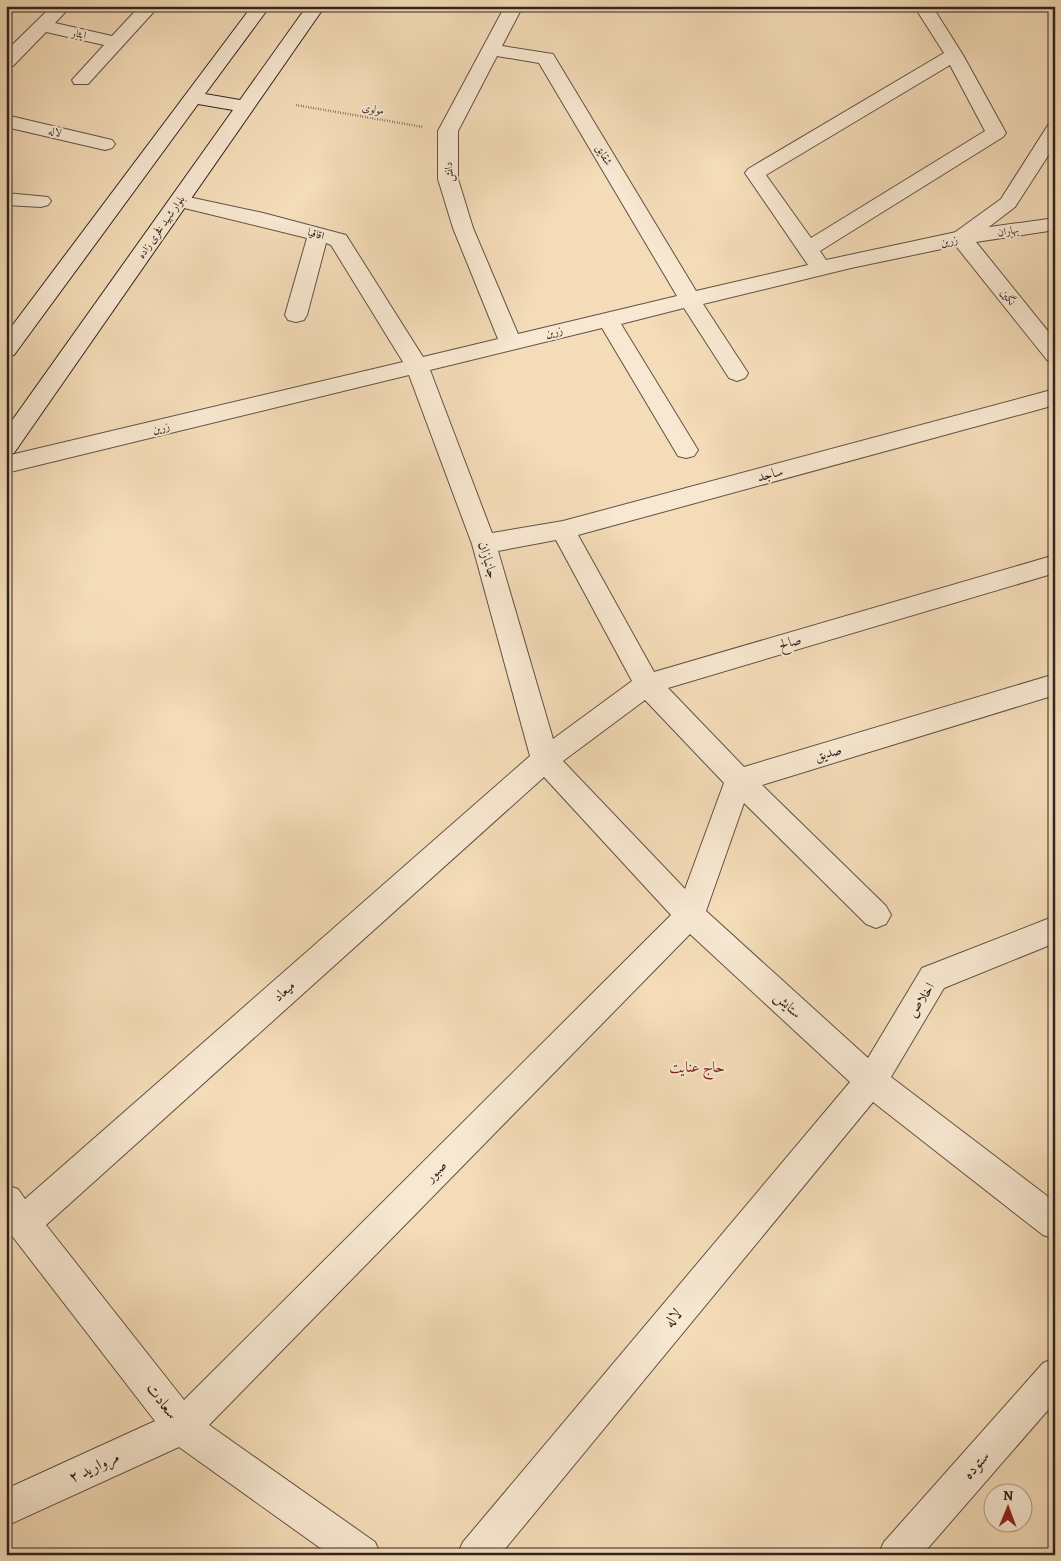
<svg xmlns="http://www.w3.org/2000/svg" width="1061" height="1561" viewBox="0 0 1061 1561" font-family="Alegreya,Amiri,serif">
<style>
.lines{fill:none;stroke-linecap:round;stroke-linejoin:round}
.minor-casing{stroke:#615245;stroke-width:2}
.tertiary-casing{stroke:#615245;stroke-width:2}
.secondary-casing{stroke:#30241f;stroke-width:2}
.path{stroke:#30241f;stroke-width:2.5;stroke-dasharray:0.5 2;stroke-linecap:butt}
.minor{fill:#f8e8d1;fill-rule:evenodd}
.tertiary{fill:#f8e8d1;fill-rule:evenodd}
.secondary{fill:#f8e8d1;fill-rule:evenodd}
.labels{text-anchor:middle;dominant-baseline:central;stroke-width:4;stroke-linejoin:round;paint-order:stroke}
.far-street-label{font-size:11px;fill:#30241f;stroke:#f8e8d1}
.street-label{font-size:14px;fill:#30241f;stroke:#f8e8d1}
.neighbourhood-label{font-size:15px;fill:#7a1f14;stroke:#f8e8d1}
.near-street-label{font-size:16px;fill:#30241f;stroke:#f8e8d1}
</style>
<rect width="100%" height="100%" fill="#f4dcb8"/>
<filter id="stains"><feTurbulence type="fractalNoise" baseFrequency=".004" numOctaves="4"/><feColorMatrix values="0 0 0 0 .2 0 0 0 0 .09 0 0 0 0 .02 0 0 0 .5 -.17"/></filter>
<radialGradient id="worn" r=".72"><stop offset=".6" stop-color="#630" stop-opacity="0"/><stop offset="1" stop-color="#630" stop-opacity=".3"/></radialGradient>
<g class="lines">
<defs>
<path id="minor" d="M52 6H71L55 23 112 36 140 6H159L88 84H74L72 80 104 45 46 32 13 66 6 67V51Z
M505 6H523L502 46 553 54 696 291 808 265 745 173 748 169 944 53 914 6H932L963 55 1006 133 1003 137 820 251 826 260 961 231 1055 218V230L976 242 1055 340V362L1047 360 956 246 851 268 703 304 748 373 745 378 737 381 729 378 684 308 621 324 698 450 694 456 686 458 678 456 602 328 430 370 492 533 563 521 1055 389V405L578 535 654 672 1055 555V573L668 688 744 767 1055 674V695L762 785 886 906 891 915 886 924 876 928 866 924 744 803 706 911 868 1058 922 968 1055 916V943L944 988 891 1077 1055 1202V1239L1043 1235 873 1102 500 1555H457L463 1542 850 1082 690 934 209 1425 375 1542 381 1555H330L179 1447 6 1526V1489L155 1421 6 1228V1185L18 1189 25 1199 530 756 472 544 409 375 6 473V456L403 362 331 245 326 243 307 315 304 320 296 322 288 320 285 315 307 238 172 205 169 201 172 197 179 195 263 213 346 235 423 357 498 339 453 228 438 179V131ZM497 56 539 63 677 296 518 334 473 228 458 179V131ZM950 65 985 131 811 238 766 175ZM556 540 632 681 553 739 498 551ZM645 700 724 783 685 889 563 761ZM544 777 671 915 184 1400 46 1225Z
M6 193 48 197 51 201 48 205 41 207 6 205Z
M1055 1358V1402L922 1555H878L884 1542 1043 1363Z"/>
<path id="tertiary" d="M6 115 112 140 115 144 112 148 105 150 6 127Z
M1055 123V145L1015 207 968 243 961 245 954 243 951 238 954 233 1001 199 1048 125Z"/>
<path id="secondary" d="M252 6H270L205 94 240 100 307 6H325L14 453 6 455V429L233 110 198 104 14 355 6 357V334Z"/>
</defs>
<use href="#minor" class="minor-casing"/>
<use href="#tertiary" class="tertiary-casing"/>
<use href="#secondary" class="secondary-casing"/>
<path class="path" d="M296 105 423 127"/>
<use href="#minor" class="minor"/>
<use href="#tertiary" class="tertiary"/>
<use href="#secondary" class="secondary"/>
</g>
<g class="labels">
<g class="far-street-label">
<text transform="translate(79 34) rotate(12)">ایثار</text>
<text transform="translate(373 109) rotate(10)">مولوی</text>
<text transform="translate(55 132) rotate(13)">لاله</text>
<text transform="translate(604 155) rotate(59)">شقایق</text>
<text transform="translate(449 172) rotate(-95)">دانش</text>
<text transform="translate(161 227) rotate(-55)">بلوار شهید فخری زاده</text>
<text transform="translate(1008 231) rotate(-9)">بهاران</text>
<text transform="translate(316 234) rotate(16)">اقاقیا</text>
<text transform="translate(949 241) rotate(-13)">زرین</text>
<text transform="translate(1008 297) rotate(51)">نگین</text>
<text transform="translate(554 332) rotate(-14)">زرین</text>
<text transform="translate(161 428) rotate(-14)">زرین</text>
</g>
<g class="street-label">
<text transform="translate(770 474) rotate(-15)">ساجد</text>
<text transform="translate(488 560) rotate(73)">جانبازان</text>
<text transform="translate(790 642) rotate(-16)">صالح</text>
<text transform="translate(828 753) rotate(-17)">صدیق</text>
<text transform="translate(284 991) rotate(-42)">میعاد</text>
<text transform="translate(921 1000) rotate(-58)">اخلاص</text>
<text transform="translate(788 1005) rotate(43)">ستایش</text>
<text transform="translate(436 1171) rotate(-45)">صبور</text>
</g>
<g class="neighbourhood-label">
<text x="697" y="1067">حاج عنایت</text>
</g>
<g class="near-street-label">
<text transform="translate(673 1318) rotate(-50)">لاله</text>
<text transform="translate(162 1401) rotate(52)">سعادت</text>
<text transform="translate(976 1465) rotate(-49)">ستوده</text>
<text transform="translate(94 1467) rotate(-25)">مروارید ۲</text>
</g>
</g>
<rect width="1061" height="1561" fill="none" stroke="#f4dcb8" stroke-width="25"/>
<rect x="8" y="8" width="1046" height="1546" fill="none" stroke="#30241f" stroke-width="2.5"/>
<rect x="12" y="12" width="1036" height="1536" fill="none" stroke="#30241f"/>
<g transform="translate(1008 1508) rotate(1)"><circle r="24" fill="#f8e8d1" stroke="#a89a8a"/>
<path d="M0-4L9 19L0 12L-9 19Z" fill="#8f2418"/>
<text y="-8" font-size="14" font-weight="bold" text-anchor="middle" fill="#30241f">N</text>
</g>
<rect width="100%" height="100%" filter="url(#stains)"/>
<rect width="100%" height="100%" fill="url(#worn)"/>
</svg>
